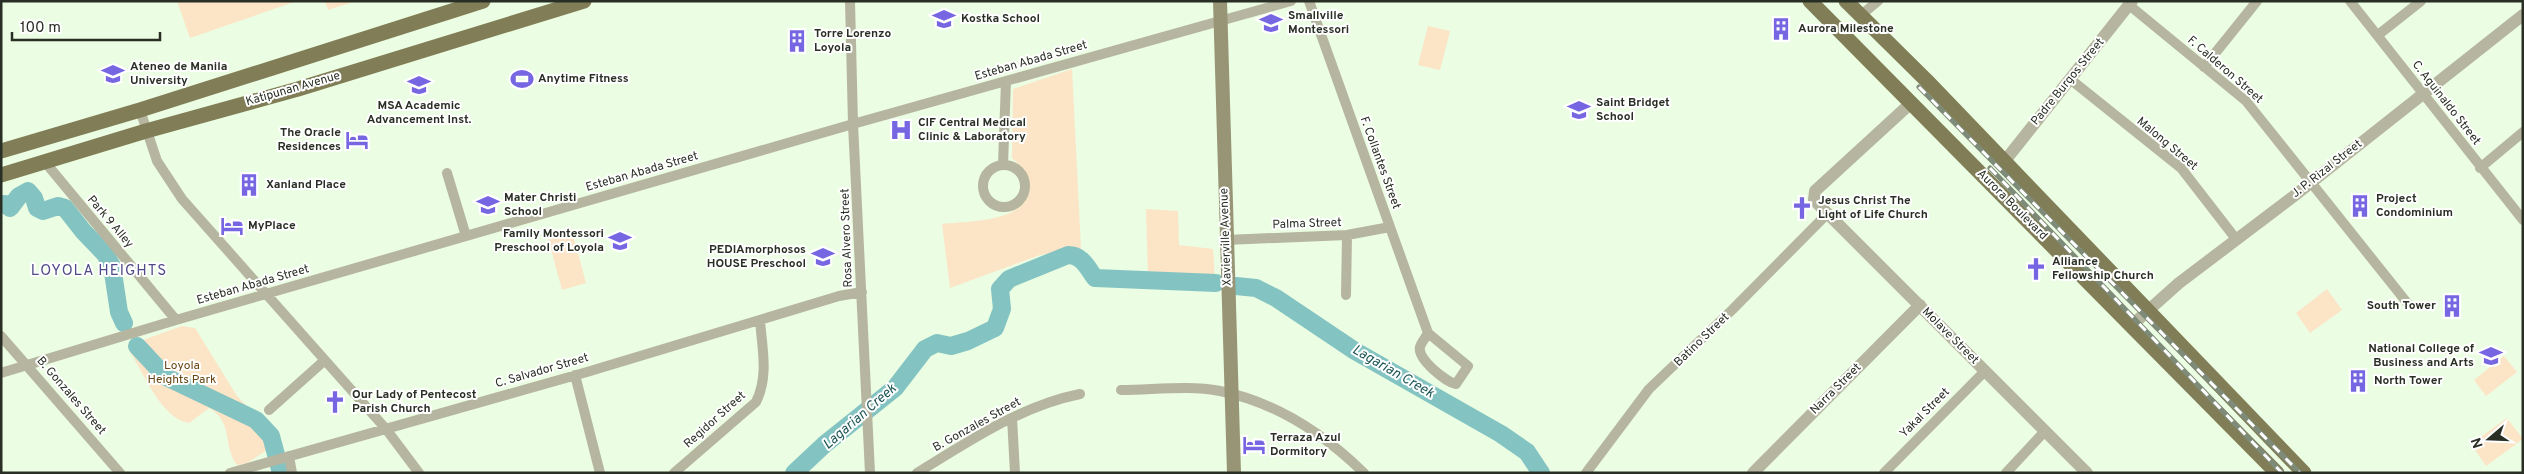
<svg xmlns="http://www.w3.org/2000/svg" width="2524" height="474" viewBox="0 0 2524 474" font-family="Overpass,sans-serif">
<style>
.green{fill:#fce4c6}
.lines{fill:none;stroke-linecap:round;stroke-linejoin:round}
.river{stroke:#83c4c3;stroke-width:18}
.minor{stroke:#b6b5a0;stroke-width:10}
.tertiary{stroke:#b6b5a0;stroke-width:12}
.secondary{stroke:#979575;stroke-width:14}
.primary{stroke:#817e57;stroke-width:15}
.rail-casing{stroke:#7f8b79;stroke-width:5}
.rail{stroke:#fff;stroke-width:3;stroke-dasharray:9;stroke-linecap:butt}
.labels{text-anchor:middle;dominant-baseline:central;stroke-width:4;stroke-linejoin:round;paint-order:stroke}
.poi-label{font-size:12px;font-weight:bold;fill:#292f25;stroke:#fff;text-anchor:start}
.street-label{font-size:12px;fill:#292f25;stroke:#fff}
.park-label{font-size:12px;fill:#654513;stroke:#fff}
.water-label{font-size:14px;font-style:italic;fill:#1f5757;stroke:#fff}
.quarter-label{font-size:15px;letter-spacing:1px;fill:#4f4a88;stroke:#fff}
</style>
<rect width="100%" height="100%" fill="#ebfde2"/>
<path class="green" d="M177 1H297L190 38Z
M325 1H356L328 10Z
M1428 26 1450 31 1440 70 1418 65Z
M1072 69 1081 249 1040 255 950 288 942 224C967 221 1026 223 1028 190 1030 175 1023 168 1012 158L1013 89Z
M1146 209 1178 211 1179 245 1213 249 1215 280 1148 278Z
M571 227 586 283 562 290 547 234Z
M2327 289 2342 310 2310 333 2296 313Z
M182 326 195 328 237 396 281 441 247 463 237 465C222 445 234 422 209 408L189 423C161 419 142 370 128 348L132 344Z
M2504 356 2517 372 2486 396 2474 380Z
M2507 418 2523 439 2486 466 2471 444Z"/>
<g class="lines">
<path class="river" d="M5 204 10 208 19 196 28 191 34 198 37 208 43 211 58 206 65 208 83 231 105 254 112 266 119 312 124 323
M1236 286 1256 288 1276 298 1355 351 1501 434 1527 452 1541 473
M137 346 166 377 256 420 271 436 281 473
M794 473 825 444 895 388 925 349 937 343 951 346 968 341 995 328 1002 309 1000 289 1009 279 1068 255C1082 255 1087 267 1095 278L1216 283"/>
<path class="minor" d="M850 1 853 124 870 473
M1309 1 1428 333C1426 337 1421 343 1420 347 1417 359 1446 382 1456 384L1468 366 1428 333
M2350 1 2523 220
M2129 5 2246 101 2408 304
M1860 16 1878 1
M2378 35 2421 1
M2204 67 2257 1
M2070 79 2181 168 2236 239
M140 110 157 161 182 199 386 429 419 473
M45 162 176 320
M1003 165 1006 81
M983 186a21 21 0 1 1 42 0a21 21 0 1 1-42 0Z
M2480 168 2523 132
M447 173 466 236
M1225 240 1347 235 1390 227
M1346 295 1347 235
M1 336 120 473
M1 373 176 320 853 124 1291 1
M575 375 600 473
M1121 390C1153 390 1189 385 1220 391 1275 402 1324 434 1364 473
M269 410 325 360
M1012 418 1015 473
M289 456 292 473
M230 473 587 372 839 296 862 292
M674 473 756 402C769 376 762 348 760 320
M917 473C968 442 1020 406 1080 394
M1586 473 1649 389 1732 310 1827 214
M1884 473 1985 371
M2006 473 2045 431"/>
<path class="tertiary" d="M1911 103 1815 191 1814 200 2087 473
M2004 162 2132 1
M2132 325 2179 283 2294 196 2523 15
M1753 473 1920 305"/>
<path class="secondary" d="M1220 1 1234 473"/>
<path class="primary" d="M1810 1 2277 473
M1846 1 1926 80 2304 473
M1 151 140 110 483 1
M1 175 146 131 298 89 584 1"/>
<defs>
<path id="rail" d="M1919 87 2300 473
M1990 168 2282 473"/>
</defs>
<use href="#rail" class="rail-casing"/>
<use href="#rail" class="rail"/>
</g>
<defs>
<symbol id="school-bare" viewBox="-9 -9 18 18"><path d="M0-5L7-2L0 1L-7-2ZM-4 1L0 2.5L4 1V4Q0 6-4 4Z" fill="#7666e1" stroke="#fff" stroke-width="2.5" paint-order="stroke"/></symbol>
<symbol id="building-bare" viewBox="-9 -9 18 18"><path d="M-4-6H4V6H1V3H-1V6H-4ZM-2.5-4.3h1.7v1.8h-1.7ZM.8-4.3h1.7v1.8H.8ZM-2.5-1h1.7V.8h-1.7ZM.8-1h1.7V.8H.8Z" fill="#7666e1" stroke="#fff" stroke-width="2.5" paint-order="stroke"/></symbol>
<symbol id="university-bare" viewBox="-9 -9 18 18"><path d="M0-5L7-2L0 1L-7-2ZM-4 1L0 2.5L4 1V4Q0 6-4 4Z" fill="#7666e1" stroke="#fff" stroke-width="2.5" paint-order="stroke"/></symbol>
<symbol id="stadium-bare" viewBox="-9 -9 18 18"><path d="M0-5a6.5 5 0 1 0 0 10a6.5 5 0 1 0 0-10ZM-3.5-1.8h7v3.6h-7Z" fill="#7666e1" stroke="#fff" stroke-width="2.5" paint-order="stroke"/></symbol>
<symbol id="hospital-bare" viewBox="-9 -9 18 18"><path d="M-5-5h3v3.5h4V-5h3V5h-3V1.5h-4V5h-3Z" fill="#7666e1" stroke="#fff" stroke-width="2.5" paint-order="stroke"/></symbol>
<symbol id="hotel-bare" viewBox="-9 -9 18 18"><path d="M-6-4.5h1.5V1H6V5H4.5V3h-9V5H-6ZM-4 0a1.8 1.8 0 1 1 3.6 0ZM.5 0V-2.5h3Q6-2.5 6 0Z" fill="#7666e1" stroke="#fff" stroke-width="2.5" paint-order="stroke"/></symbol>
<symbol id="church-bare" viewBox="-9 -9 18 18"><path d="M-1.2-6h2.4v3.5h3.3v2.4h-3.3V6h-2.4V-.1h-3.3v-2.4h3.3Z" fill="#7666e1" stroke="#fff" stroke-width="2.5" paint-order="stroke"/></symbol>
</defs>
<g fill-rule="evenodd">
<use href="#school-bare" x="928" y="3" width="32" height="32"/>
<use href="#school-bare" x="1255" y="7" width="32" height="32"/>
<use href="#building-bare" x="1765" y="13" width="32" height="32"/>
<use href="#building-bare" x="781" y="25" width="32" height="32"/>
<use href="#university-bare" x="97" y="58" width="32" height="32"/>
<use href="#stadium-bare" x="506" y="63" width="32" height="32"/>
<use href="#school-bare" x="403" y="69" width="32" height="32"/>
<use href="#school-bare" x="1563" y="94" width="32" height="32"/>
<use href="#hospital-bare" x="885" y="114" width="32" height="32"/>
<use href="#hotel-bare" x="341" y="124" width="32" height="32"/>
<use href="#building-bare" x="233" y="169" width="32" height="32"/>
<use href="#school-bare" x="472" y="189" width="32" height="32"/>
<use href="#building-bare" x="2344" y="190" width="32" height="32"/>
<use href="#church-bare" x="1786" y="192" width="32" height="32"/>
<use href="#hotel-bare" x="216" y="210" width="32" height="32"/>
<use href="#school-bare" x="604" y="225" width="32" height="32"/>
<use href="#school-bare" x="807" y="241" width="32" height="32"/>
<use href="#church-bare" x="2020" y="253" width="32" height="32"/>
<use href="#building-bare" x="2436" y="290" width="32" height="32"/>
<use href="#university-bare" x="2475" y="340" width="32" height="32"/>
<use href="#building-bare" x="2342" y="365" width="32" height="32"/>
<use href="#church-bare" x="319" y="386" width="32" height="32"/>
<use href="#hotel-bare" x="1238" y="429" width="32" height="32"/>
</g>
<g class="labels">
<g class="poi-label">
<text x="1288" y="16">Smallville<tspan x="1288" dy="14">Montessori</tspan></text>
<text x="961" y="19">Kostka School</text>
<text x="1798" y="29">Aurora Milestone</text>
<text x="814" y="34">Torre Lorenzo<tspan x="814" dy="14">Loyola</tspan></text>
<text x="130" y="67">Ateneo de Manila<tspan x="130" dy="14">University</tspan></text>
<text x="538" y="79">Anytime Fitness</text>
<text x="1596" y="103">Saint Bridget<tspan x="1596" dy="14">School</tspan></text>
<text x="419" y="106" text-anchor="middle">MSA Academic<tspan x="419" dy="14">Advancement Inst.</tspan></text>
<text x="918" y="123">CIF Central Medical<tspan x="918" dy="14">Clinic &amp; Laboratory</tspan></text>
<text x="341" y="133" text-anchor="end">The Oracle<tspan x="341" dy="14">Residences</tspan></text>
<text x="266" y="185">Xanland Place</text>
<text x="504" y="198">Mater Christi<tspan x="504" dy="14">School</tspan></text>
<text x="2376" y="199">Project<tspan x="2376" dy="14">Condominium</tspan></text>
<text x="1818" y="201">Jesus Christ The<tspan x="1818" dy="14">Light of Life Church</tspan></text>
<text x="248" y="226">MyPlace</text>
<text x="604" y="234" text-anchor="end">Family Montessori<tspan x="604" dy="14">Preschool of Loyola</tspan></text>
<text x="806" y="250" text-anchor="end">PEDIAmorphosos<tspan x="806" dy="14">HOUSE Preschool</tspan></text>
<text x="2052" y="262">Alliance<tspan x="2052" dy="14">Fellowship Church</tspan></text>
<text x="2436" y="306" text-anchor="end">South Tower</text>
<text x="2474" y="349" text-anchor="end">National College of<tspan x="2474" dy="14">Business and Arts</tspan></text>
<text x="2374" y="381">North Tower</text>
<text x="352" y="395">Our Lady of Pentecost<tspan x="352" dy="14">Parish Church</tspan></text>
<text x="1270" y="438">Terraza Azul<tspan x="1270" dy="14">Dormitory</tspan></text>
</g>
<g class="street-label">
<text transform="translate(1031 61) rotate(-16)">Esteban Abada Street</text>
<text transform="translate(2225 70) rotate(41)">F. Calderon Street</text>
<text transform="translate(2068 82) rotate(-51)">Padre Burgos Street</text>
<text transform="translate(293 89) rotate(-16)">Katipunan Avenue</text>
<text transform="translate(2446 103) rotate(52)">C. Aguinaldo Street</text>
<text transform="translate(2167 144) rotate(40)">Malong Street</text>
<text transform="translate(1380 163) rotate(70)">F. Collantes Street</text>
<text transform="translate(2327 169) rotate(-38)">J. P. Rizal Street</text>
<text transform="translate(642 172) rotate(-16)">Esteban Abada Street</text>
<text transform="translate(2012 205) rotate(45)">Aurora Boulevard</text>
<text transform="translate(110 222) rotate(50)">Park 9 Alley</text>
<text transform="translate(1307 224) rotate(-2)">Palma Street</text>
<text transform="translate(1226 237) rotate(-92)">Xavierville Avenue</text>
<text transform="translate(847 238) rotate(-92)">Rosa Alvero Street</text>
<text transform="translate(253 285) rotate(-16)">Esteban Abada Street</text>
<text transform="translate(1950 336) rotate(45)">Molave Street</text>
<text transform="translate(1702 340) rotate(-44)">Batino Street</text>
<text transform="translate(542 371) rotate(-16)">C. Salvador Street</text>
<text transform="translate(1836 389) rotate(-45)">Narra Street</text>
<text transform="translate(71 396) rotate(49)">B. Gonzales Street</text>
<text transform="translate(1925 413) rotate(-45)">Yakal Street</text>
<text transform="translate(715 420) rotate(-42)">Regidor Street</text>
<text transform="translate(977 425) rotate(-29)">B. Gonzales Street</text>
</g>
<g class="park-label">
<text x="182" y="366">Loyola<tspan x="182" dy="14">Heights Park</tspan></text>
</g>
<g class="water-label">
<text transform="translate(1393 372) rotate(30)">Lagarian Creek</text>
<text transform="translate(860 417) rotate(-41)">Lagarian Creek</text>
</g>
<g class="quarter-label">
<text x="99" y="271">LOYOLA HEIGHTS</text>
</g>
</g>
<rect width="2524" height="474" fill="none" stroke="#292f25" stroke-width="5"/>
<g transform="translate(2489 439) rotate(251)" stroke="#ffffff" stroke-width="4" paint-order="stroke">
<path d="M0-4L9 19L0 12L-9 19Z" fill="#292f25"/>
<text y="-8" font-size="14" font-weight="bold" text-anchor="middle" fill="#292f25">N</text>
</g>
<path d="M12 32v8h148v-8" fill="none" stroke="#292f25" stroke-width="2.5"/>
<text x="20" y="32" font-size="15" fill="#292f25" stroke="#ffffff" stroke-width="4" paint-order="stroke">100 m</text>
</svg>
